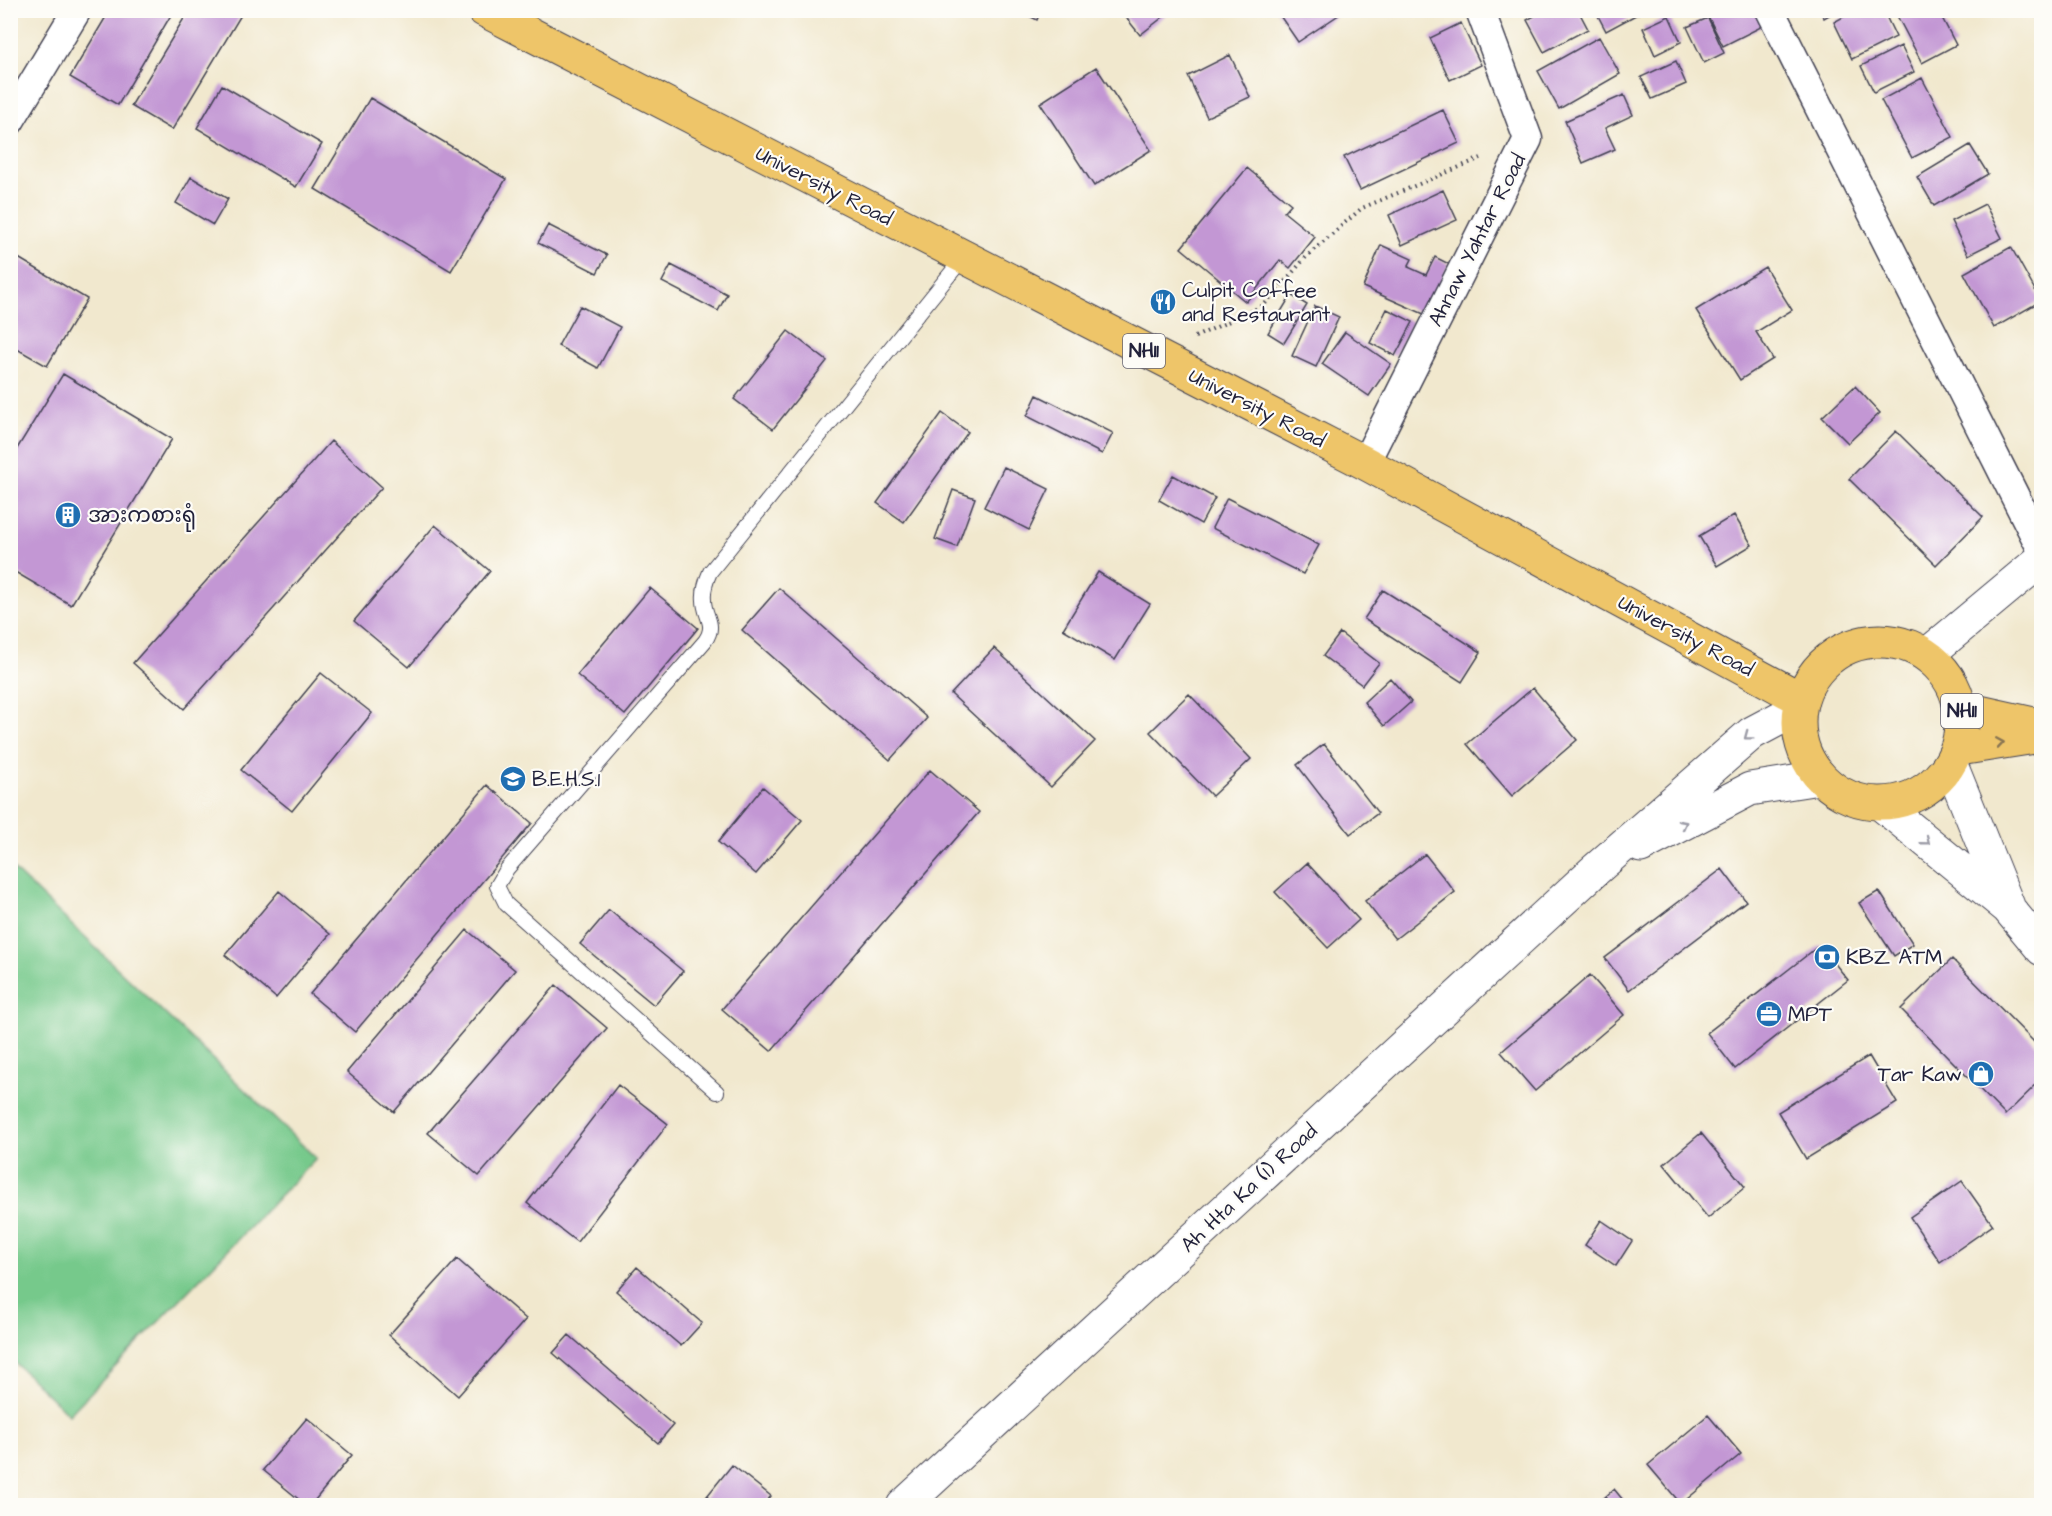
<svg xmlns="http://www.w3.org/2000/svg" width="2052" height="1516" viewBox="0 0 2052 1516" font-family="'Architects Daughter','Noto Sans Myanmar',sans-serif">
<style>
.green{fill:#76c98b;stroke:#4c7663;stroke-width:1.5}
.building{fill:#c397d4}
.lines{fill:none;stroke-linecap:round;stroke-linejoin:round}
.service-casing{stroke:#414051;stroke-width:16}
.minor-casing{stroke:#414051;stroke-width:31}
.tertiary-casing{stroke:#414051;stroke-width:35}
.trunk-casing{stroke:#414051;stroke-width:35}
.path{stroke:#414051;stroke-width:4;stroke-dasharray:1.5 4.5;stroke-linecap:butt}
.service{stroke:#fff;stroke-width:14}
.minor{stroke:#fff;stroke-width:28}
.tertiary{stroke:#fff;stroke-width:33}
.trunk{stroke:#eec569;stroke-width:33}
.oneway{stroke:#9c9ca7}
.oneway2{stroke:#887452}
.labels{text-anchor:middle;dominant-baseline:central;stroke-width:4.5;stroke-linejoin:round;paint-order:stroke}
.shield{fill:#fdfcf7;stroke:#646373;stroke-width:1.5}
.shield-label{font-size:20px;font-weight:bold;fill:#22223b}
.street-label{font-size:21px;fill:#22223b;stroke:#fdfcf7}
.poi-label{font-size:21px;fill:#22223b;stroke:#fdfcf7;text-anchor:start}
</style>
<rect width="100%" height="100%" fill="#fdfcf7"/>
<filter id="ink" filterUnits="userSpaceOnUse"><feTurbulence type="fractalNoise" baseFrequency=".0167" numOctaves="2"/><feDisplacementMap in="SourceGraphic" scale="12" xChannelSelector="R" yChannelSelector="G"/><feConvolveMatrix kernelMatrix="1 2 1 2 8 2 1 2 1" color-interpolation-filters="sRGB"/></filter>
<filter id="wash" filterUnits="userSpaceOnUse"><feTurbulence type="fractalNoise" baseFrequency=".008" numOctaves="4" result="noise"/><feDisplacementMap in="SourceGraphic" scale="24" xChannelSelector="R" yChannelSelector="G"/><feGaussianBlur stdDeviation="1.35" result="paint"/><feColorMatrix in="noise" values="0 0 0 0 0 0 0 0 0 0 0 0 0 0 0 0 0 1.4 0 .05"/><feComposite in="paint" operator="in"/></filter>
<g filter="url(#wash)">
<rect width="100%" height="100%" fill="#f1e8ce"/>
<path class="green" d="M10 866 316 1158 69 1415 11 1359Z"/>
<g id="blocks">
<path class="building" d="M110 10H174L118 105 70 77Z
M189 10H244L172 130 131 106Z
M1018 10H1041L1037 20Z
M1120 10H1172L1140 35Z
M1276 10H1346L1298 42Z
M1545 10H1578L1588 29 1544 52 1527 20Z
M1595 10H1645L1606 31Z
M1705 10H1763L1769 23 1723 46Z
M1819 10H1838L1824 18Z
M1856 10H1883L1896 37 1852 59 1834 22Z
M1894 10H1938L1956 45 1922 63Z
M1669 16 1681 42 1655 55 1643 28Z
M1708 18 1724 53 1704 63 1687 27Z
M1461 23 1481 65 1450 80 1430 38Z
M1599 37 1620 74 1559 109 1538 71Z
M1901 46 1914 72 1874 92 1861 66Z
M1230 55 1250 97 1207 117 1188 76Z
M1676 61 1686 84 1652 99 1641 77Z
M1096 67 1151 150 1094 186 1040 103Z
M1922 78 1953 137 1912 158 1881 100Z
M222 85 322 144 296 187 197 128Z
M1624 95 1633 115 1605 128 1615 149 1583 163 1565 121Z
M370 98 506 179 451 271 315 189Z
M1443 110 1459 143 1360 190 1344 157Z
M1970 145 1988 174 1934 206 1917 177Z
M1247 168 1291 204 1284 212 1315 237 1290 268 1280 260 1246 302 1181 248Z
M191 177 228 199 213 225 176 203Z
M1443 190 1457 220 1402 245 1389 215Z
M1985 204 2002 238 1968 255 1951 221Z
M548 225 607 255 597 273 538 243Z
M1381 245 1412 259 1408 267 1426 275 1435 257 1449 264 1426 315 1363 287Z
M2011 247 2041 301 1994 328 1964 273Z
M10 253 87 299 47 366 10 345Z
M671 265 727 294 718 311 662 282Z
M1765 267 1792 310 1756 332 1773 359 1740 380 1696 310Z
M1291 295 1307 305 1284 343 1268 333Z
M580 306 620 327 598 368 558 346Z
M1315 306 1339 317 1316 367 1292 356Z
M1387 309 1413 322 1395 356 1370 343Z
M788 331 827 361 773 429 734 399Z
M1345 332 1391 364 1369 396 1322 364Z
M63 374 172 439 71 605 10 569V460Z
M1855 386 1880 413 1848 443 1822 417Z
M1037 395 1113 433 1102 454 1027 416Z
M942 413 968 432 904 522 877 503Z
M1896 431 1983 517 1936 565 1849 479Z
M331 441 382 487 184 709 133 663Z
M1004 467 1049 489 1029 530 984 507Z
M1173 475 1215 498 1201 524 1159 500Z
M953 490 975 498 957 547 935 539Z
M1227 498 1319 545 1303 574 1212 528Z
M1734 515 1752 545 1717 566 1699 536Z
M435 525 490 571 409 667 354 621Z
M1098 572 1150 604 1115 660 1063 629Z
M650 588 698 628 625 715 577 675Z
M779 588 927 718 890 760 742 630Z
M1383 590 1481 652 1462 682 1364 619Z
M1340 633 1379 663 1362 685 1323 656Z
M994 648 1095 741 1051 787 951 694Z
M321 673 372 713 292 811 241 770Z
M1390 678 1411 702 1384 726 1364 702Z
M1533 688 1577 740 1512 796 1467 744Z
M1189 694 1251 759 1212 796 1150 732Z
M1324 744 1378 813 1350 834 1297 765Z
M930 770 979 812 771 1051 722 1009Z
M487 785 532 823 355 1032 310 994Z
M763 787 802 820 756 874 718 842Z
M1425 854 1455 892 1395 939 1365 901Z
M1307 863 1359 920 1328 948 1275 892Z
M1722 869 1746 901 1629 990 1605 958Z
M279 891 330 934 276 998 225 955Z
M1879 891 1913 944 1894 956 1859 903Z
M609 910 683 971 654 1005 580 944Z
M467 930 515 970 394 1112 347 1072Z
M1820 945 1848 980 1735 1069 1707 1033Z
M1952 959 2042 1050V1079L2005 1115 1901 1009Z
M1590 975 1624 1015 1535 1091 1501 1052Z
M556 985 607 1028 479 1176 428 1133Z
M1869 1056 1897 1103 1806 1159 1778 1112Z
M618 1085 668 1124 577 1242 527 1203Z
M1701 1133 1745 1187 1708 1218 1664 1164Z
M1962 1181 1993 1225 1940 1262 1910 1217Z
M1601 1220 1632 1241 1616 1266 1585 1245Z
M457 1259 526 1319 458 1396 389 1335Z
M637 1267 702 1323 681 1346 616 1291Z
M569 1335 673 1425 658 1443 553 1353Z
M1708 1415 1741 1454 1681 1504 1648 1465Z
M307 1418 352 1455 310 1506H307L263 1470Z
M732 1465 771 1496 763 1506H699Z
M1614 1489 1628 1506H1595Z"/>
</g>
</g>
<g filter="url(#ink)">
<use href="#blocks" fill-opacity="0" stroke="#414051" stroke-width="1.5"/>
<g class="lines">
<defs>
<path id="service" d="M717 1092 506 904 497 886 507 869 705 641C717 624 704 617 704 600 703 590 706 581 710 572L963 258"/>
<path id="minor" d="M1770 10 2042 550
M10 121 77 10
M1365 463 1528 139 1480 10"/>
<path id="tertiary" d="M1928 654 2042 559
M1951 765 2008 906
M1881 804 2008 908 2042 949
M1641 846 1750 789 1819 778
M903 1506 1594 871 1752 733 1799 708"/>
<path id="trunk" d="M484 10 1365 463 1801 699
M1799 722a81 81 0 1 1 162 0a81 81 0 1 1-162 0Z
M1962 708 2042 726
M1959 749 2042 736"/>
</defs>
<use href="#service" class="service-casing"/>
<use href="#minor" class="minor-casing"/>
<use href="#tertiary" class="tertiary-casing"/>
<use href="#trunk" class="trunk-casing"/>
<path class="path" d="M1195 337 1264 305 1308 255 1362 208 1481 158"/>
<use href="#service" class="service"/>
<use href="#minor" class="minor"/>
<use href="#tertiary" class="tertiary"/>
<use href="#trunk" class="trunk"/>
</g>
<defs><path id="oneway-chevron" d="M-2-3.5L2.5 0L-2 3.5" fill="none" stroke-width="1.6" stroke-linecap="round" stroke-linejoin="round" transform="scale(1.5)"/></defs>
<g class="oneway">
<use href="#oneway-chevron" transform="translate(1748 736) rotate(143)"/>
<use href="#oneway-chevron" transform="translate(1683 824) rotate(-28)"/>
<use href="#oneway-chevron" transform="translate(1926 841) rotate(39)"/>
</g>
<use class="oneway2" href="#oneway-chevron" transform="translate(2000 743) rotate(-9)"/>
</g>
<defs>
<symbol id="restaurant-disc" viewBox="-11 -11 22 22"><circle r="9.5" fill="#1f6fb2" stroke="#fdfcf7"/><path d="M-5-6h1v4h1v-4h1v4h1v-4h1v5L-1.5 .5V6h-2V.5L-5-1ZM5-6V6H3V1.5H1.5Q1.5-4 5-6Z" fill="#fff"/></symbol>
<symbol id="building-disc" viewBox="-11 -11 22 22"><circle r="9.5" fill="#1f6fb2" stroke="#fdfcf7"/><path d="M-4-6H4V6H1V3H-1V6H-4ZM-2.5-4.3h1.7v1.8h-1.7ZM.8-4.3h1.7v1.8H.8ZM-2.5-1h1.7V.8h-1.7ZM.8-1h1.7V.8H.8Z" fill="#fff"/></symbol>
<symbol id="school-disc" viewBox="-11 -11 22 22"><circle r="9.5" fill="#1f6fb2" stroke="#fdfcf7"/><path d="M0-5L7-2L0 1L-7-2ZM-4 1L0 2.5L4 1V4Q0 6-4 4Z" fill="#fff"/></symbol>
<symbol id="bank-disc" viewBox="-11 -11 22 22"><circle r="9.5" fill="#1f6fb2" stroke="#fdfcf7"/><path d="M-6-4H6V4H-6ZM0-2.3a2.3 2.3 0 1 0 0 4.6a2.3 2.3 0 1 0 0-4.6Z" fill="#fff"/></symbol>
<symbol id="office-disc" viewBox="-11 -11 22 22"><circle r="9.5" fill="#1f6fb2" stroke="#fdfcf7"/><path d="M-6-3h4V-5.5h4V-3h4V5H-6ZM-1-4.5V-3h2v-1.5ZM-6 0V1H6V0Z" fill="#fff"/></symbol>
<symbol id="shop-disc" viewBox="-11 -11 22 22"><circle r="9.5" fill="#1f6fb2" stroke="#fdfcf7"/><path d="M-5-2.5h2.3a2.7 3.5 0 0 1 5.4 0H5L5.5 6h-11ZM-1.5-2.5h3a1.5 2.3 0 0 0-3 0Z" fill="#fff"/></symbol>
</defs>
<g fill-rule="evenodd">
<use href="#restaurant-disc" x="1148" y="287" width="30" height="30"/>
<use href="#building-disc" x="53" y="500" width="30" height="30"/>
<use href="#school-disc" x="498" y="764" width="30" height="30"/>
<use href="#bank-disc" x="1812" y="942" width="30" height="30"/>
<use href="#office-disc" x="1754" y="999" width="30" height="30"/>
<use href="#shop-disc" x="1966" y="1059" width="30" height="30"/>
</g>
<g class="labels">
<g class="shield">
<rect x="1123" y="334" width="42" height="34" rx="4.5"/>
<rect x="1941" y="694" width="42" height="34" rx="4.5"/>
</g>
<g class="shield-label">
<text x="1144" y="351">NH11</text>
<text x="1962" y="711">NH11</text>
</g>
<g class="street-label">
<text transform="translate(824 186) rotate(27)">University Road</text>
<text transform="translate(1477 240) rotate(-63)">Ahnaw Yahtar Road</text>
<text transform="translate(1257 408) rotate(27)">University Road</text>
<text transform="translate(1686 636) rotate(28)">University Road</text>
<text transform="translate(1249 1188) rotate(-43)">Ah Hta Ka (1) Road</text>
</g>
<g class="poi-label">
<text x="1182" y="290">Culpit Coffee<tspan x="1182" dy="24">and Restaurant</tspan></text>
<text x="88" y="515">အားကစားရုံ</text>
<text x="532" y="779">B.E.H.S.1</text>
<text x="1846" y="957">KBZ ATM</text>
<text x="1788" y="1014">MPT</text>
<text x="1962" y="1074" text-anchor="end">Tar Kaw</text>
</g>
</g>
<rect width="2052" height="1516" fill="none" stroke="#fdfcf7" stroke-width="36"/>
</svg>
